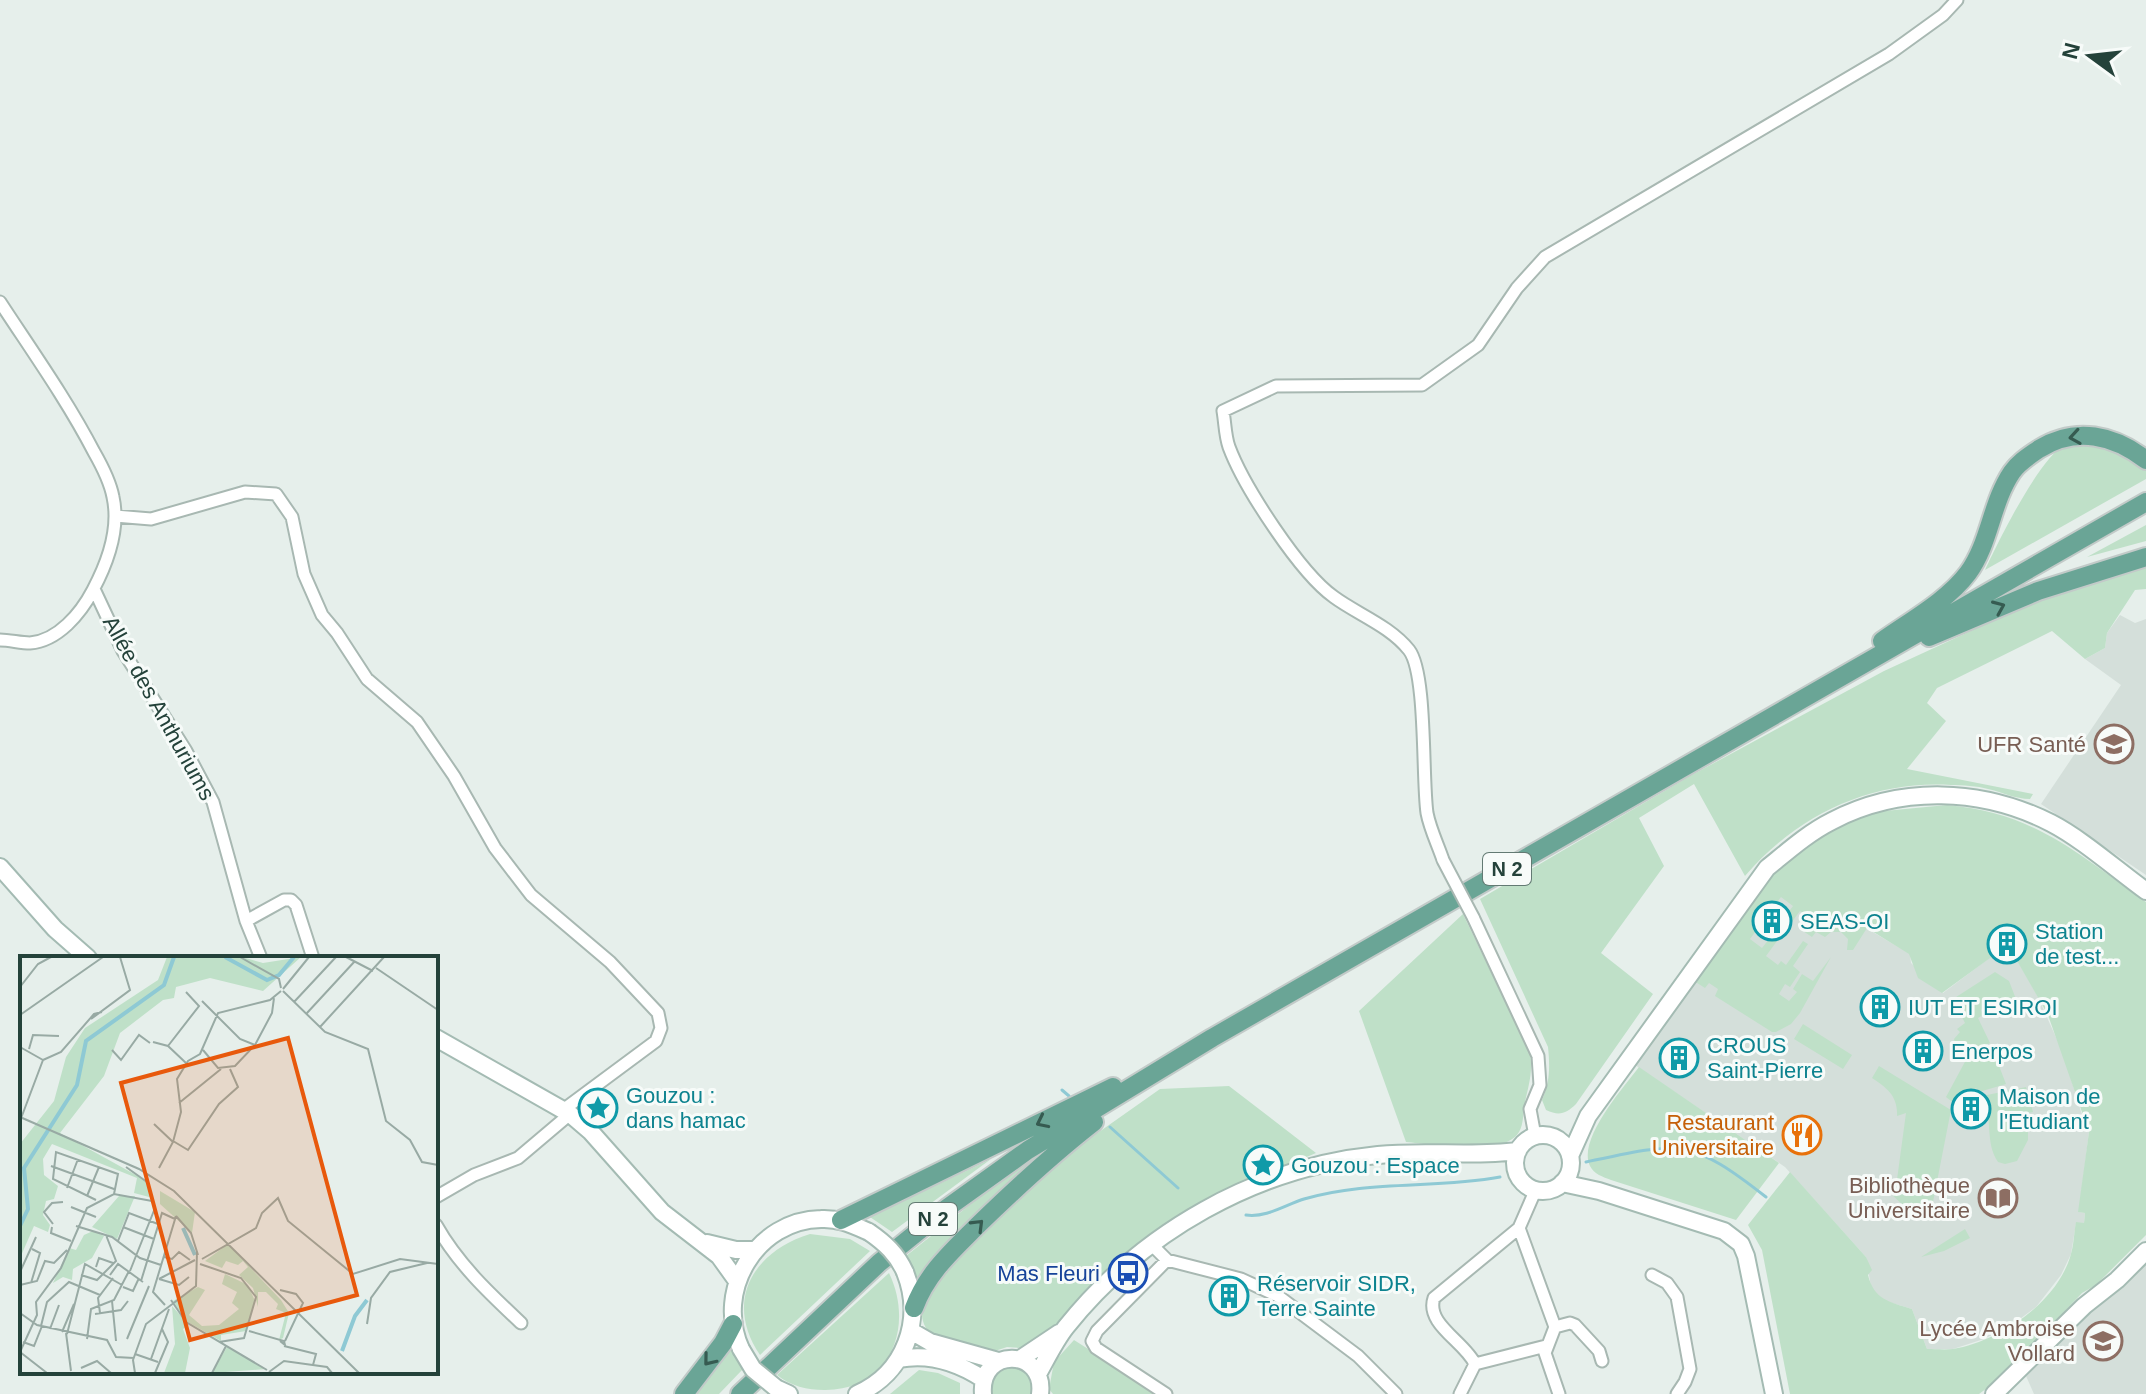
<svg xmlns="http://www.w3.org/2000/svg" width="2146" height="1394" viewBox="0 0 2146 1394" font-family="Helvetica,sans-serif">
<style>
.built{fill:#d4dfda}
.green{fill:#bfe0c8}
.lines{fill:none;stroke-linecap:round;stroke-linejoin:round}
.stream{stroke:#8ec9d4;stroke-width:3}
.street-casing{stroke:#a8b8b2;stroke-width:15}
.secondary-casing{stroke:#a4bbb3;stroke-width:20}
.primary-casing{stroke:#c2cac8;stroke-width:22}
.street{stroke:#fff;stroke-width:11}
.secondary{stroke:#fff;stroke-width:16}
.primary{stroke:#6aa596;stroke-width:18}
.street-bridge-casing{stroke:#a8b8b2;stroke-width:15;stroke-linecap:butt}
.secondary-bridge-casing{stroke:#a4bbb3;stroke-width:20;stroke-linecap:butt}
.street-bridge{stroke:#fff;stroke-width:11}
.secondary-bridge{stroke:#fff;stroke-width:16}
.oneway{stroke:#365b51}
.labels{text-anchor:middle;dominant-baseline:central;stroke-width:6;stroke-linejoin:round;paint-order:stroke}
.shield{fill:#f7fbf9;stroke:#637a73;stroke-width:2}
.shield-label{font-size:20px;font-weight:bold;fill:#24423a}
.street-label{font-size:22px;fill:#24423a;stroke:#f7fbf9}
.education-label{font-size:22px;fill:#785e54;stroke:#f7fbf9;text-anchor:end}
.culture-label{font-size:22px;fill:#0d838f;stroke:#f7fbf9;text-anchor:start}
.food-label{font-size:22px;fill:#c56008;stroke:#f7fbf9;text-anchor:end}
.transit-label{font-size:22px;fill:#164399;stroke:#f7fbf9;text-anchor:end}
.inset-river{fill:none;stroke:#8ec9d4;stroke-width:4}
.inset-road{fill:none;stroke:#98aaa4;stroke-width:2}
.view{fill:#e8590c;fill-opacity:0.15;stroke:#e8590c;stroke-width:4}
.inset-edge{fill:none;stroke:#24423a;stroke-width:4}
</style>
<rect width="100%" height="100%" fill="#e6efeb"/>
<path class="built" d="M2120 615 2135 623 2146 619V875L2041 804 2121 685 2085 659 2105 648 2107 633Z
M1773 873 1910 954 1911 963 1943 993 2008 944 2037 995 2063 1053 2087 1131 2089 1132 2079 1212 2085 1213 2084 1223H2076L2071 1254 2061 1275 2036 1307 2013 1324 1984 1339 1953 1349H1927L1912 1309 1885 1301 1876 1294 1871 1287 1866 1257 1785 1167 1635 1065Z
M2146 1259V1394H2034L2026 1376 2092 1306Z"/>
<path class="green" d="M2091 438 2146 464V479L1985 570C1998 542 2040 456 2067 443 2074 440 2084 440 2091 438Z
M2146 525V541L2087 557Z
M2146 567V589L2135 590 2107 633 2105 648 2085 659 2052 631 1937 688 1927 703 1946 721 1907 769 2033 794 2030 799C2015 799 2002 792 1988 789 1977 786 1963 785 1951 785 1871 780 1797 815 1745 876L1694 784 1639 818 1664 866 1601 953 1653 994 1576 1104C1566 1114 1559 1116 1546 1110L1542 1100C1550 1082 1550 1067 1548 1047L1480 899 1690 776 1884 671 2025 606Z
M1947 805C2035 813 2077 853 2146 902V1235L2096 1285 2082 1293 2003 1376 1979 1394H1790L1762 1250 1748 1225 1790 1172 1866 1257 1872 1270 1868 1275C1874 1300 1890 1302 1912 1309L1927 1349C1935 1349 1945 1350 1953 1349 2000 1341 2058 1302 2071 1254 2074 1244 2074 1232 2076 1222L2084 1223 2085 1213 2078 1212 2089 1132 2048 1015 2008 945 1942 993 1918 978 1909 954 1867 928 1853 950H1847L1848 939 1841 932H1831L1825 937 1816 932 1812 937 1803 931 1811 919 1800 911 1791 923 1784 918 1793 906 1781 897 1750 939 1762 948 1780 925 1786 929 1766 956 1778 965 1781 961 1786 965 1803 941 1808 944 1793 966 1800 972 1790 987 1785 984 1779 994 1789 1001 1797 992 1793 989 1802 974 1813 981 1831 957 1800 1013 1791 1024 1776 1032H1772L1715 996 1718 989 1709 983 1705 988 1694 981 1773 873 1803 847 1834 828 1874 812Z
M1463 914 1530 1053C1533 1072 1529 1084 1525 1102 1523 1111 1524 1124 1519 1132 1503 1158 1432 1144 1406 1142L1359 1011Z
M1995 972 2009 981 2016 999 2009 1007 2004 1000 1997 1004 1999 1008 1994 1010 1989 1005 1981 1010 1983 1015 1978 1018 1990 1043 1982 1047 1987 1061 1996 1058 2006 1084 1979 1092 1976 1088 1956 1105 1946 1097 1967 1058 1958 1052 1954 1039 1960 1032 1957 1029 1965 1023 1953 999Z
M1803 1024 1852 1055 1843 1069 1794 1039Z
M1879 1066 1951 1110 1933 1202 1920 1206 1918 1214 1909 1211 1886 1189 1896 1187 1906 1113 1897 1116C1898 1096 1887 1088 1872 1078Z
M1639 1067 1779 1163 1736 1220 1611 1180C1603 1177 1594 1174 1590 1166 1577 1140 1623 1088 1639 1067Z
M1229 1086 1316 1153 1224 1192 1170 1222 1106 1276 1049 1333 1020 1348 1007 1347 992 1352 931 1334C914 1318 924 1295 935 1278L1013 1203 1082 1144 1160 1089Z
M2026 1087 2033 1112 2028 1113V1140L2017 1161 2005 1164 1998 1162C1984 1141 1994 1118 1982 1096Z
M1041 1154 938 1252 916 1282 906 1256 977 1199Z
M991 1159 892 1232 870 1217Z
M1965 1229 1970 1238 1944 1251 1921 1257Z
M810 1234 850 1239 870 1251 760 1355C724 1302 752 1252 810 1234Z
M889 1273C915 1327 890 1391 824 1390 808 1390 790 1386 777 1375Z
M1074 1340 1159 1394H1053L1049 1389 1054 1362Z
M728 1342 743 1369 719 1394H689Z
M1017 1364 1033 1376 1034 1394H990V1380L998 1369Z
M919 1370 938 1373 960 1383V1394H890Z"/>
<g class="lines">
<path class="stream" d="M1062 1090 1069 1096
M1110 1127 1178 1188
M1586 1162C1679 1142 1690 1137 1766 1197
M1246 1215C1266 1218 1285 1205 1304 1199 1368 1180 1435 1189 1500 1177"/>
<defs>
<path id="street" d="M0 302C32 351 67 400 94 452 102 466 110 481 113 497 120 529 108 562 93 590 81 613 58 641 30 643 20 643 10 640 0 640
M115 516 151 519 245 492 276 494 292 517 304 574 322 615 337 633 367 679 417 722 454 776 495 848 531 895 610 962 658 1013 661 1028 656 1041 563 1110
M94 589 123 651 186 751 213 802 246 921 261 958
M1443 860C1438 845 1430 829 1427 813 1422 779 1427 673 1409 650 1390 626 1357 614 1334 597 1300 573 1244 487 1229 447 1225 436 1225 422 1223 411L1276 386 1422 385 1478 345 1517 288 1545 257 1889 54 1943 15 1957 0
M1473 917 1538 1056 1540 1085 1530 1109 1535 1136
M246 921 284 900H291L296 905 313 958
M1536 1189 1519 1228 1555 1327 1545 1353 1559 1394
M436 1197 474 1175 518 1158 570 1114
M436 1225C458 1264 489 1293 521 1323
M1151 1244 1167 1260 1241 1279 1278 1296 1358 1356 1396 1394
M1652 1275 1667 1283 1677 1297 1690 1369 1685 1382 1677 1394
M1555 1327 1570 1323 1575 1325 1599 1351 1602 1361
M1475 1364 1546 1346
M1166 1394 1096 1348 1092 1341 1097 1331 1167 1260
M1460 1394 1475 1364C1465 1342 1425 1324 1434 1298L1519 1228"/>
<path id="secondary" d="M0 867 55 929 88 958
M436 1038 570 1114 591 1132 662 1212 719 1256 737 1281
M1515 1163a28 28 0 1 1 56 0a28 28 0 1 1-56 0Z
M1570 1156 1588 1116 1767 868C1788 851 1808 833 1832 821 1901 785 1982 788 2051 823 2082 839 2117 870 2146 891
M1562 1183 1599 1191 1724 1231 1741 1244 1746 1256 1774 1394
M707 1243 736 1250H755
M911 1331 930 1342 998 1361
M741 1349C714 1290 757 1220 821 1219 839 1218 853 1225 869 1232
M899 1359C930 1353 957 1362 983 1379
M1020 1359 1059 1333
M1038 1374C1047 1358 1055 1341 1066 1327 1142 1232 1256 1167 1378 1155 1425 1150 1471 1157 1518 1151
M776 1388 789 1394
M857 1394C905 1373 924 1320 905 1272
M983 1394C979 1346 1046 1348 1040 1394
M1994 1394 2084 1306 2117 1280 2146 1251"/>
<path id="primary" d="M1929 637 2038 591 2146 557
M1882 641C1910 621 1947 601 1968 573 1990 543 1991 503 2012 472 2019 462 2029 456 2039 449 2076 426 2114 435 2146 460
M841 1220 1113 1087
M914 1308C927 1273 952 1251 978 1225 1015 1189 1053 1154 1094 1122
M684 1394 723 1343 733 1324
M740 1394 879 1263 947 1208 1028 1150 1212 1038 2146 502"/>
</defs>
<use href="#street" class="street-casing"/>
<use href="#secondary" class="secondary-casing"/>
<use href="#primary" class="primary-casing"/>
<use href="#street" class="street"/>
<use href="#secondary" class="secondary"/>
<use href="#primary" class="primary"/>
<defs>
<path id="street-bridge" d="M1443 860 1473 917"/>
<path id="secondary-bridge" d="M869 1232C885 1243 897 1254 905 1272
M741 1349 753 1369 776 1388"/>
</defs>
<use href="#street-bridge" class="street-bridge-casing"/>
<use href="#secondary-bridge" class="secondary-bridge-casing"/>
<use href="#street-bridge" class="street-bridge"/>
<use href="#secondary-bridge" class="secondary-bridge"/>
</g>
<defs><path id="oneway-chevron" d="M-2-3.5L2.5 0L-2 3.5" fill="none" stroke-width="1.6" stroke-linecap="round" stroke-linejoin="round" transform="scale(2)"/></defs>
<g class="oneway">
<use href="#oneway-chevron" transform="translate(2075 437) rotate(171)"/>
<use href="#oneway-chevron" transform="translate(1999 607) rotate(-23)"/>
<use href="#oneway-chevron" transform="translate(1042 1122) rotate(154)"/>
<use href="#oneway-chevron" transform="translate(978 1225) rotate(-45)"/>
<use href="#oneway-chevron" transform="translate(709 1360) rotate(129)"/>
</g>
<defs>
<symbol id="university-ring" viewBox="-11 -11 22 22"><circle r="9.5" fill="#f7fbf9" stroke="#8d6e63" stroke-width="1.5"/><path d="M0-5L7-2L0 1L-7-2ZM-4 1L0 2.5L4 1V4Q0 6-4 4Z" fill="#8d6e63"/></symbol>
<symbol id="building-ring" viewBox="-11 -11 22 22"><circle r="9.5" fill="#f7fbf9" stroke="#0f9aa8" stroke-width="1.5"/><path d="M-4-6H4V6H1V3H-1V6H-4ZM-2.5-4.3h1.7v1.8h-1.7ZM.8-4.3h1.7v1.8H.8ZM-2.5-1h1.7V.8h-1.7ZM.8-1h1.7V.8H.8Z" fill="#0f9aa8"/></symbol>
<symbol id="sight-ring" viewBox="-11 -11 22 22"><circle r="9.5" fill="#f7fbf9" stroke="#0f9aa8" stroke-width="1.5"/><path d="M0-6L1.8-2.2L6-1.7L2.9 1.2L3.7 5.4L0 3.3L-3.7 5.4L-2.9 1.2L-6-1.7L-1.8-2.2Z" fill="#0f9aa8"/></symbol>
<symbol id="restaurant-ring" viewBox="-11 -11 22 22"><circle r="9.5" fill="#f7fbf9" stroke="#e8710a" stroke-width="1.5"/><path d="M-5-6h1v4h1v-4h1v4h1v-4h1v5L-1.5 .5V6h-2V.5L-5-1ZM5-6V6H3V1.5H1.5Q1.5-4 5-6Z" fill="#e8710a"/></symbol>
<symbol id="library-ring" viewBox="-11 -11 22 22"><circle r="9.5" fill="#f7fbf9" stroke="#8d6e63" stroke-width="1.5"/><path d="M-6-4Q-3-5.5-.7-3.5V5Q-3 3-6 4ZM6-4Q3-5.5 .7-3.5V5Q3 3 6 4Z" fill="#8d6e63"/></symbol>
<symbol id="bus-ring" viewBox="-11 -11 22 22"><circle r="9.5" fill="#f7fbf9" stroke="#1a4fb4" stroke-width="1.5"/><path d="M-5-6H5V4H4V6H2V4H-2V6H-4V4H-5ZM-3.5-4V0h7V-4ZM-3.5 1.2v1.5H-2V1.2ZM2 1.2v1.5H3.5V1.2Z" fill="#1a4fb4"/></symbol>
<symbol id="school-ring" viewBox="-11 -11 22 22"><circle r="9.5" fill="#f7fbf9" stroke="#8d6e63" stroke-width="1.5"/><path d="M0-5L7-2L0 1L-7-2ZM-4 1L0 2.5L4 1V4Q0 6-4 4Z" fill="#8d6e63"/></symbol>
</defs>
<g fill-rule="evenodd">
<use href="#university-ring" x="2092" y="722" width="44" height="44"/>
<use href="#building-ring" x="1750" y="899" width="44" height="44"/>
<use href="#building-ring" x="1985" y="922" width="44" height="44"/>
<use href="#building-ring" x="1858" y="985" width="44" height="44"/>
<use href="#building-ring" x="1901" y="1029" width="44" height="44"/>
<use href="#building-ring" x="1657" y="1036" width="44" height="44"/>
<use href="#sight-ring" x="576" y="1086" width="44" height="44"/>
<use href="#building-ring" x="1949" y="1087" width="44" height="44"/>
<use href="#restaurant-ring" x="1780" y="1113" width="44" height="44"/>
<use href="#sight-ring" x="1241" y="1143" width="44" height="44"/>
<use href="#library-ring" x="1976" y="1176" width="44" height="44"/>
<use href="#bus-ring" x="1106" y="1251" width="44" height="44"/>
<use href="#building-ring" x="1207" y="1274" width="44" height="44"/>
<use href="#school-ring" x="2081" y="1319" width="44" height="44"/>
</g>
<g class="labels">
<g class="shield">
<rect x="1483" y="853" width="48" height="32" rx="6"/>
<rect x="909" y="1203" width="48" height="32" rx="6"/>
</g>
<g class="shield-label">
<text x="1507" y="869">N 2</text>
<text x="933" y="1219">N 2</text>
</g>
<g class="street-label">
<text transform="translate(159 708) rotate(61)">Allée des Anthuriums</text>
</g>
<g class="education-label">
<text x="2086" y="744">UFR Santé</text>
<text x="1970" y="1185">Bibliothèque<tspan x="1970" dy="25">Universitaire</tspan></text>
<text x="2075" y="1328">Lycée Ambroise<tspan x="2075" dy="25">Vollard</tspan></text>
</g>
<g class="culture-label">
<text x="1800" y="921">SEAS-OI</text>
<text x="2035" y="931">Station<tspan x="2035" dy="25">de test...</tspan></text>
<text x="1908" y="1007">IUT ET ESIROI</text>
<text x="1707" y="1045">CROUS<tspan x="1707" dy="25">Saint-Pierre</tspan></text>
<text x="1951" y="1051">Enerpos</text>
<text x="626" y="1095">Gouzou :<tspan x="626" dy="25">dans hamac</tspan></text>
<text x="1999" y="1096">Maison de<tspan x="1999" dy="25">l'Etudiant</tspan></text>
<text x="1291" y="1165">Gouzou : Espace</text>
<text x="1257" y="1283">Réservoir SIDR,<tspan x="1257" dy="25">Terre Sainte</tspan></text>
</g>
<g class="food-label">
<text x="1774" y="1122">Restaurant<tspan x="1774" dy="25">Universitaire</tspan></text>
</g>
<g class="transit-label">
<text x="1100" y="1273">Mas Fleuri</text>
</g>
</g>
<g transform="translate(20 956)">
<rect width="418" height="418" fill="#e6efeb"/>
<path d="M147 1H222L243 7 281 1 243 35 190 22 156 31 154 42 143 44 100 77 84 120 40 177 125 224 133 242 114 237 117 222 32 188 23 203 24 219 38 230 34 243 26 245 23 259 30 269 28 276 14 270 0 302V188L34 145 46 101 65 72 138 24ZM140 235 175 256 172 277 140 248ZM99 240H115L97 283 72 271ZM73 275 84 280 72 302 53 313 52 324 43 321 33 327 49 292 56 294 64 279ZM208 288 261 344 269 357 263 382 259 384 266 357 256 353 258 348 246 336H238V351L233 332 219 319 228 311 223 305 218 309 206 305 202 312 185 305ZM205 318 228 329 235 345 226 375 201 379V385L166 365 153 345 178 331 185 334 169 359 182 370 199 369 219 353 212 347 217 336 202 328ZM152 350 169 369 163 373 170 392 165 417H144L155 388ZM207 391 246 413 192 417Z" fill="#bfe0c8"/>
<path class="inset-river" d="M205 1 247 24 259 19 274 1M0 270 8 253 4 212 57 129 66 85 144 29 154 1M163 272 175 299M322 395 335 360 347 344"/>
<path class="inset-road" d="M220 1 259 23 261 32M326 1 353 15M356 12 418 54M0 31 18 8 31 1M263 33 289 1M263 35 305 76 348 93 366 165 390 184 402 206 418 209M182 45 220 83 235 89M274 46 316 1M287 57 335 5M0 59 83 1M71 63 110 34 100 1M300 71 364 1M133 86 148 90 166 107M148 90 179 50 166 36M0 91 23 104M9 93 13 79 39 80M92 94 101 104 119 79 130 87M183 94 198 112 215 110 235 89 252 57 254 42M23 104 41 96 74 58 82 56M159 147 201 113M0 161 119 213 154 235 339 417M0 165 23 104M134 168 153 186M153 185 168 194 199 148 218 131 210 113M31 210 94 233M106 211 127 226M139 212 153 186 161 156 157 123 168 105 180 98 198 57 250 44 261 35M47 232 58 203M67 240 79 211M76 244 33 223 36 196 98 218 94 238M51 251 76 261M156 260 171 277 178 299M33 268 24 256 32 247 43 246M56 270 92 281 120 302 141 309M32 271 31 277 51 285M103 271 134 283M98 285 109 257 138 268M144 301 152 303 159 296 170 304M182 303 236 272 242 257 258 242 268 265 333 318 380 303 418 308M180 308 221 322 236 341 224 382 199 386M76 311 79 302 93 307M110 315 135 252M0 316 16 281M61 319 77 324 96 305 86 279M90 319 98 308 123 326M139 323 175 304M139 323 159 329 169 321M121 325 142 257 155 263M11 327 20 297 12 293M0 329 17 325 25 305 34 307 47 294M103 331 113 335 119 322M260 334 276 338 283 347 265 385M151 344 166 366 247 414M92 345 96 385M145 349 133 336 156 260M0 357 17 369 87 384 96 401 114 402M80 357 78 342 93 322M75 358 101 354 108 345M347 368 351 342 370 316 407 307M21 370 27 346 49 326 80 339M30 373 39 349M229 375 264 385 265 389 260 385M42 376 54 348M46 377 51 415M47 378 65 308 102 329M67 383 71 353 94 344 109 315M107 383 129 330M3 386 14 390 22 370M264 390 296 398 293 409M0 396 17 359 16 346 41 312 67 252 94 238 132 245M0 396 27 417M115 398 138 406M131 403 149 353M61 412 77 405 91 417M249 416 264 405 307 411 312 417M115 417 113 404 126 368 176 330 177 296M135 417 148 386 142 373M192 417 206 390"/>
<path class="view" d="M268 82 337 339 170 384 101 127Z"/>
<rect width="418" height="418" class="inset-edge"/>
</g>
<g transform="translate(2090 56) rotate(285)" stroke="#f7fbf9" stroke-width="6" paint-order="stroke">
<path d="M0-6L14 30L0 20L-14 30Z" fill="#24423a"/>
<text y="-12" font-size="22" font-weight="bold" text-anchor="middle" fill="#24423a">N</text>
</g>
</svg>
